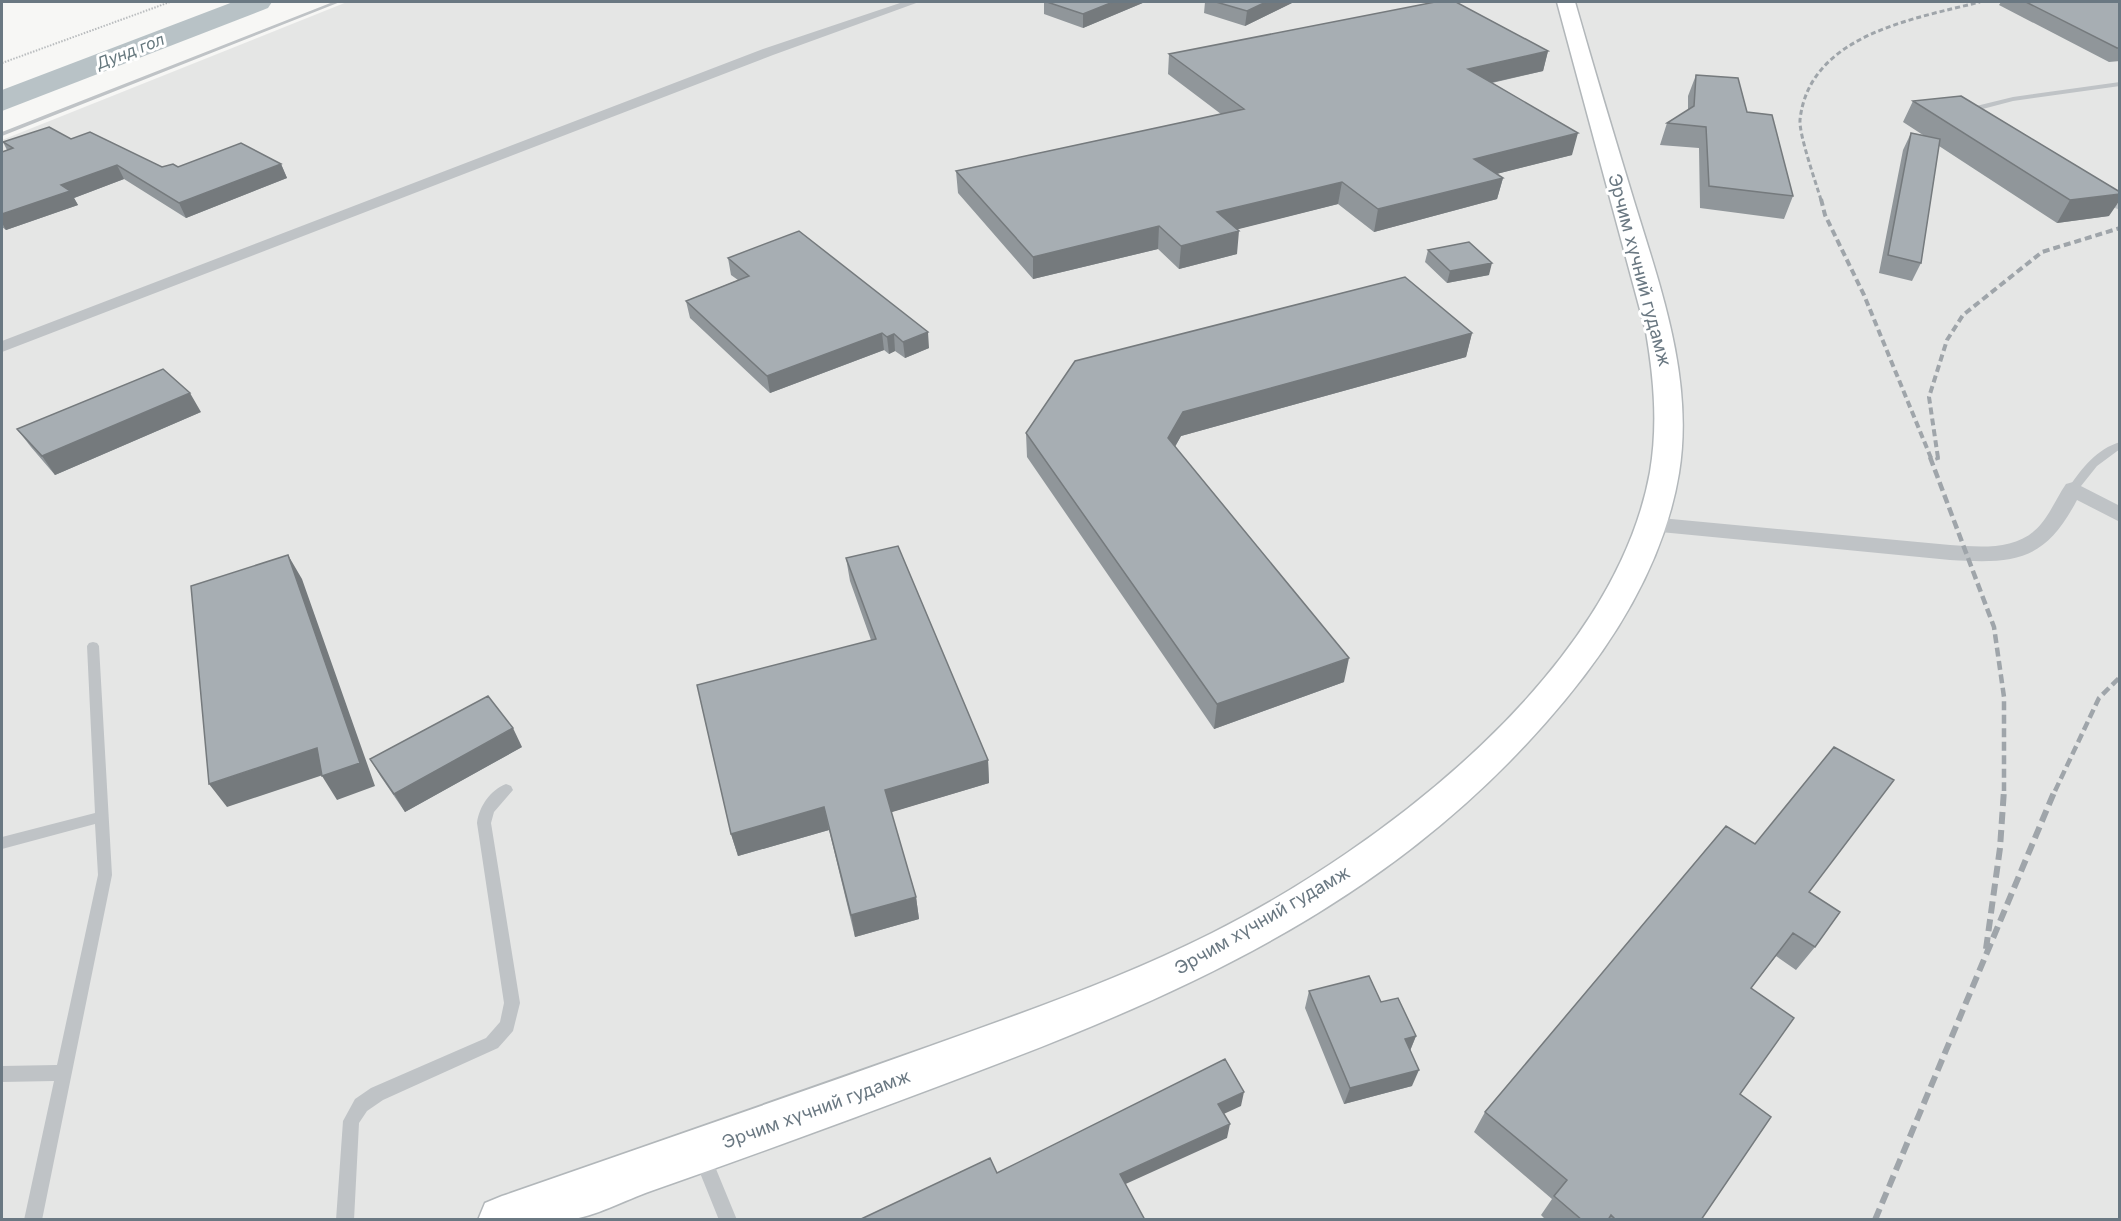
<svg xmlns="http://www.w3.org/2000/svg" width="2121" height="1221" viewBox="0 0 2121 1221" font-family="Inter,sans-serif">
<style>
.built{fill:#e5e6e5}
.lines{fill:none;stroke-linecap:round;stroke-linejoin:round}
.river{fill:#b8c2c6;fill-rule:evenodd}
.secondary-casing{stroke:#b2b7ba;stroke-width:3}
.path{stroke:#b9bcbe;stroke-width:2;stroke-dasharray:1.5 1.5;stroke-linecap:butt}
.lane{fill:#bfc3c6;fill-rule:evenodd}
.street{fill:#bfc3c6;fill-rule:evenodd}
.secondary{fill:#fff;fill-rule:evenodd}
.rail-far3{stroke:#9fa5aa;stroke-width:3;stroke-dasharray:5 3;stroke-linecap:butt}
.rail-far2{stroke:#9fa5aa;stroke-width:4;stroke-dasharray:7 4;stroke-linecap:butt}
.rail-far1{stroke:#9fa5aa;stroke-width:4.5;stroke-dasharray:9 4.5;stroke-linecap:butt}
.rail{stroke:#9fa5aa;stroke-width:6;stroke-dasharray:12 6;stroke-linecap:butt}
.wall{fill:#90969a}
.shaded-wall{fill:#757a7d}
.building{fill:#a7aeb3;stroke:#757a7d;stroke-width:1.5}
.labels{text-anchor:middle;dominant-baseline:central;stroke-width:6;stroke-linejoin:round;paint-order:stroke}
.far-water-label{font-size:16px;font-style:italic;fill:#66787e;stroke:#fff}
.street-label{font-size:18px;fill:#6a7882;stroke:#fff}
</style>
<rect width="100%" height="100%" fill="#f7f7f5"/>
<path class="built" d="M347 2H2119V1219L2 1220V140Z"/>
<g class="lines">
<path class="river" d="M233 2H272L268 8 2 111V90Z"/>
<defs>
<path id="secondary" d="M1557 2H1575C1594 69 1614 135 1634 201 1661 289 1694 380 1679 473 1665 558 1619 635 1565 700 1375 930 1125 1017 856 1117 788 1142 720 1167 651 1191 625 1200 595 1217 567 1220 538 1221 507 1220 478 1220L485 1203 502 1196C642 1147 783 1099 922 1049 1020 1014 1118 980 1212 933 1383 847 1614 671 1650 472 1658 425 1654 379 1646 332Z"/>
</defs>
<use href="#secondary" class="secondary-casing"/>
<path class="path" d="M2 63 170 2"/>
<path class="lane" d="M333 2H340L2 136V132Z
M2120 82V86L2013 101 1975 111V118L1968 116V108L2013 97Z
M2098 197H2104L2120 205V210L2098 201Z
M2120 442V449L2097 466 2077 491H2069L2068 489 2069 487C2082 468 2097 449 2120 442Z
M93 642 97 643 99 646 112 875 42 1220H24L54 1081 2 1082V1066L57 1065 98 875 95 824 2 849V837L95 813 87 646 89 643Z
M506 784 511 786 513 790 494 812 491 823 520 1003 513 1031 498 1048 383 1100 367 1111 359 1123 354 1220H336L343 1121 355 1099 371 1088 486 1038 500 1022 504 1003 477 823C479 807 490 790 506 784Z
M703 1149 709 1152 737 1220H719L694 1158 697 1152Z"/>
<path class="street" d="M903 2H919L773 55 2 352V341L763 49Z
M2073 482 2120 506V522L2077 500C2045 561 2016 564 1950 560L1650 531 1643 529 1640 524 1643 519 1650 517 1950 545C1982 547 2019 551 2041 524 2051 512 2057 497 2066 484Z"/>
<use href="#secondary" class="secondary"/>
<path class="rail-far3" d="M1821 200C1816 183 1799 135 1800 120 1809 35 1913 19 1980 2"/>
<path class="rail-far2" d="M1821 199 1825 215 1864 295 1931 458
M1938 458 1929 397 1947 340 1963 315 2042 252 2120 228"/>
<path class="rail-far1" d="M1930 457 1994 627 2004 697V791
M1937 457 1938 460
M2055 791 2099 698 2120 677"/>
<path class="rail" d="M1986 949 2000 848 2004 790
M1875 1220 2055 790"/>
</g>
<path class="wall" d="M1044 2H1145L1083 28 1044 14Z
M1205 2H1294L1245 26 1204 13Z
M2001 2H2120V61L2109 62 1999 5Z
M1548 51 1543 71 1492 83 1572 155 1496 174 1503 178 1497 199 1374 232 1338 204 1237 229V254L1179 269 1158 249 1033 279 958 193 956 171 1221 114 1168 74 1169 54Z
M1696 75 1747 112 1793 196 1784 219 1700 208 1699 148 1660 145 1667 123 1688 110V96Z
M1913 101 2109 216 2057 223 1939 146 1921 263 1912 281 1879 273 1903 150 1911 133 1923 135 1903 122Z
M71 139 162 167 281 164 287 178 186 218 124 179 74 198 78 205 6 230 2 227V152L7 150 3 142Z
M1428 250 1489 275 1447 283 1425 262Z
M728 258 929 348 905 358 895 351 889 354 884 350 770 393 690 318 686 301 738 280 731 275Z
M1472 333 1466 357 1181 436 1175 447 1344 682 1214 729 1027 457 1026 433Z
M201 412 55 475 31 447 17 429Z
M846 558 988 760 989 783 891 812 916 897 919 919 855 937 829 830 738 856 731 834 871 640 850 581Z
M522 747 405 812 381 777 370 759Z
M1809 892 1815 947 1796 970 1776 956 1751 988 1740 1094 1701 1220H1546L1541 1215 1552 1199 1474 1132 1485 1112Z
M1309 991 1381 1002 1416 1036 1410 1051 1412 1086 1344 1104 1305 1008Z"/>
<path class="shaded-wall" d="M1113 2H1145L1083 28V14Z
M1266 2H1294L1245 26 1247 11Z
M1548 51 1543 71 1463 89 1468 69Z
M1578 133 1572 155 1469 181 1474 159Z
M281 164 287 178 186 218 179 203Z
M117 165 124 179 74 198 78 205 6 230 2 223V214L61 185Z
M1503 178 1497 199 1374 232 1378 209Z
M1342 182 1338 204 1215 235 1217 212Z
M2120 194V200L2109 216 2057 223 2070 200Z
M1159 226 1158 249 1033 279V257Z
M1239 231 1237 254 1179 269 1181 246Z
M1492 263 1489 275 1447 283 1450 271Z
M928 332 929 348 905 358 903 342Z
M882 333 884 350 770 393 767 376Z
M1472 333 1466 357 1181 436 1166 462 1168 438 1183 412Z
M894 334 895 351 889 354 887 337Z
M190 393 201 412 55 475 42 456Z
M288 555 302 579 375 786 337 800 322 776Z
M1349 658 1344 682 1214 729 1217 704Z
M513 728 522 747 405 812 394 794Z
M317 748 332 772 227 807 209 784Z
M988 760 989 783 889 813 885 790Z
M824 807 829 830 738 856 731 834Z
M916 897 919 919 855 937 851 915Z
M1416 1036 1409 1053 1405 1039Z
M1419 1070 1412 1086 1344 1104 1350 1088Z
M1244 1092 1241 1106 1215 1118 1218 1104Z
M1230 1124 1227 1138 1119 1187 1120 1174Z"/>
<path class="building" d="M1047 2H1113L1083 14Z
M1216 2H1266L1247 11Z
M1435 2H1456L1548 51 1468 69 1578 133 1474 159 1503 178 1378 209 1342 182 1217 212 1239 231 1181 246 1159 226 1033 257 956 171 1244 109 1169 54Z
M2026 2H2120V48H2117Z
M1696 75 1738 78 1747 112 1772 115 1793 196 1709 186 1706 127 1667 123 1694 106Z
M1961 96 2120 192V194L2070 200 1913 101Z
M49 127 71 139 90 132 162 167 173 164 178 167 241 143 281 164 179 203 117 165 61 185 70 191 2 214V152L13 148 3 142Z
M1911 133 1940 139 1921 263 1888 255Z
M799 231 928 332 903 342 894 334 887 337 882 333 767 376 686 301 749 276 728 258Z
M1469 242 1492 263 1450 271 1428 250Z
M1405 277 1472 333 1183 412 1168 438 1349 658 1217 704 1026 433 1075 361Z
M163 369 190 393 42 456 17 429Z
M898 546 988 760 885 790 916 897 851 915 824 807 731 834 697 685 876 639 846 558Z
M288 555 360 763 322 776 317 748 209 784 191 586Z
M488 696 513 728 394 794 370 759Z
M1834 747 1894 780 1809 892 1840 912 1815 947 1793 933 1751 988 1794 1018 1740 1094 1771 1117 1701 1220H1616L1611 1215 1608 1220H1582L1554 1196 1567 1180 1485 1112 1726 826 1755 844Z
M1369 976 1381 1002 1398 998 1416 1036 1405 1039 1419 1070 1350 1088 1309 991Z
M1225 1059 1244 1092 1218 1104 1230 1124 1120 1174 1145 1220H859L990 1158 997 1173Z"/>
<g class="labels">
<g class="far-water-label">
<text transform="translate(130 51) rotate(-21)">Дунд гол</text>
</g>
<g class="street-label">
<text transform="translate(1640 270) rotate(75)">Эрчим хүчний гудамж</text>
<text transform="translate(1262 920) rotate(-30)">Эрчим хүчний гудамж</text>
<text transform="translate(816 1109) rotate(-20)">Эрчим хүчний гудамж</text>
</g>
</g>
<rect width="2121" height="1221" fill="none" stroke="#6a7882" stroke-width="6"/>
</svg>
